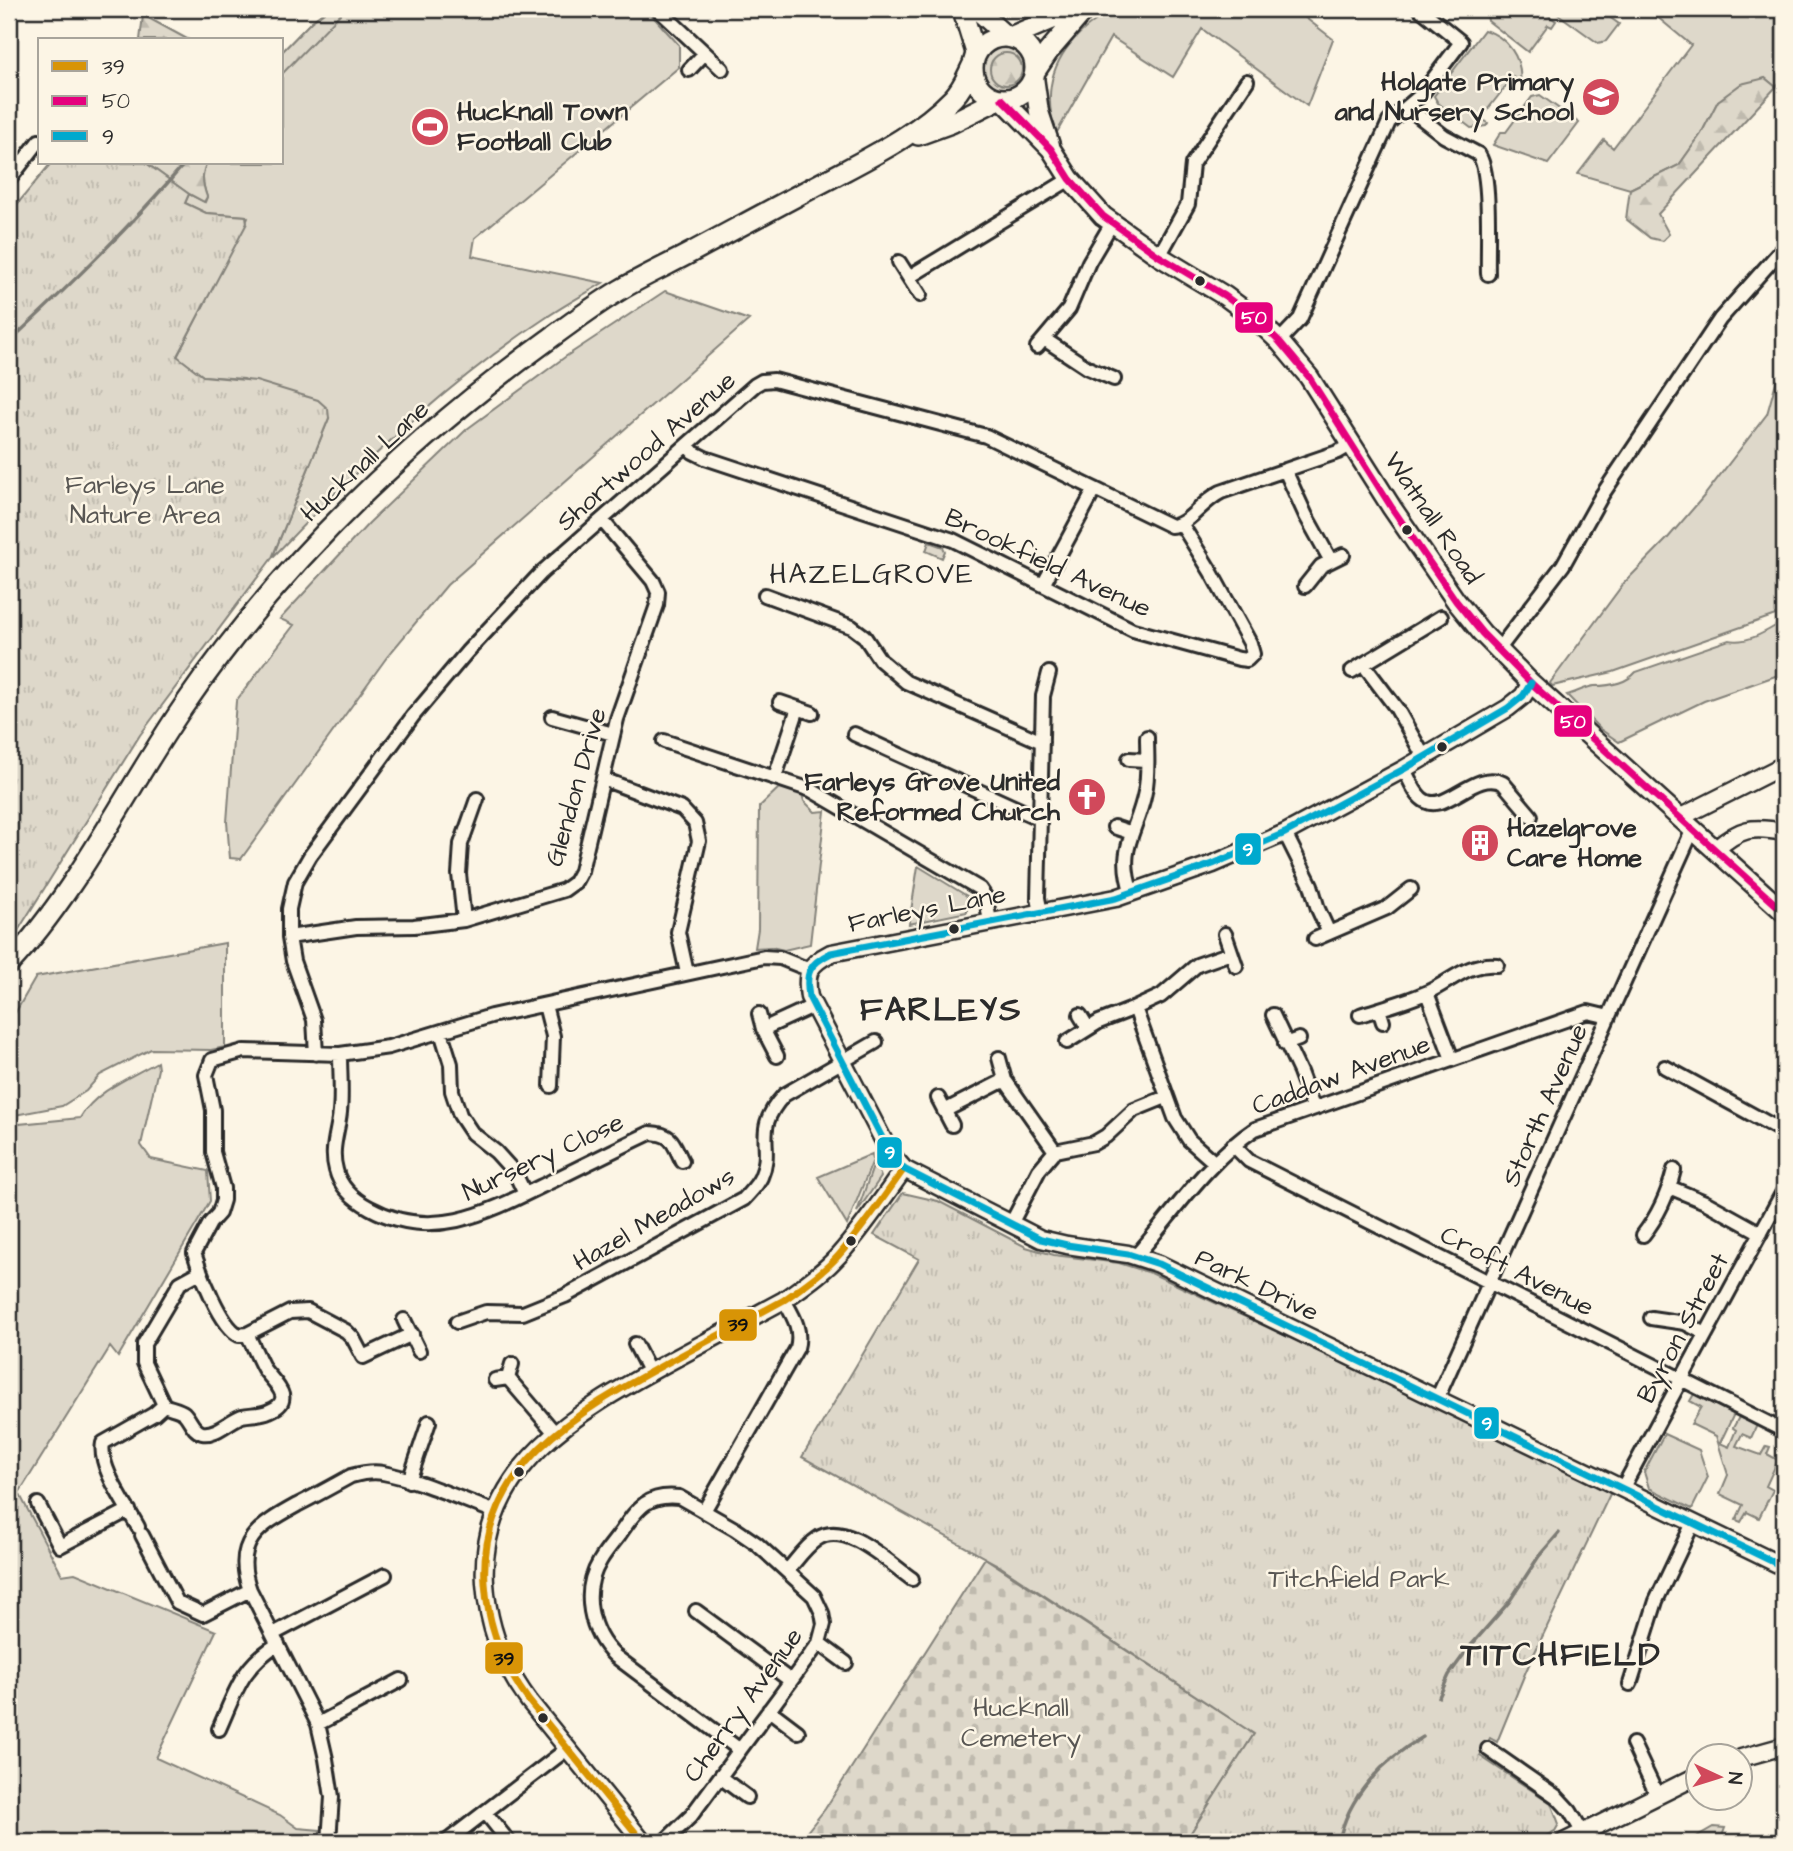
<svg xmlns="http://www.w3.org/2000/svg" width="1793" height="1851" viewBox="0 0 1793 1851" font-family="'Architects Daughter',sans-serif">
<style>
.green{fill:#ded8ca;stroke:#84827a;stroke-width:2}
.forest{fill:url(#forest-firs);stroke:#84827a;stroke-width:2}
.cemetery{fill:url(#cemetery-stones);stroke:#84827a;stroke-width:2}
.park{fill:url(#park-tufts);stroke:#84827a;stroke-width:2}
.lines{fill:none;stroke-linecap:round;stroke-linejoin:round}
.stream{stroke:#7d7b74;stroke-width:3.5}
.minor-casing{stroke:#2b2b2b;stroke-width:18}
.tertiary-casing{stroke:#2b2b2b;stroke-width:21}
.secondary-casing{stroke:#2b2b2b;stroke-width:23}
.primary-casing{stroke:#2b2b2b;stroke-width:24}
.minor{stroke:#fcf5e5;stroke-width:12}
.tertiary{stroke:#fcf5e5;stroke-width:16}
.secondary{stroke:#fcf5e5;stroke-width:18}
.primary{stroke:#fcf5e5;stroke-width:19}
.bus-1-casing{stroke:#fcf5e5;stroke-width:12}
.bus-2-casing{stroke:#fcf5e5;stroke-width:12}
.bus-3-casing{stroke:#fcf5e5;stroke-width:12}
.bus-1{stroke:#d89406;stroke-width:7}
.bus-2{stroke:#e5007d;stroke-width:7}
.bus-3{stroke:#00a9ce;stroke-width:7}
.bus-dot{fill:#2b2b2b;stroke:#fcf5e5;stroke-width:2.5}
.labels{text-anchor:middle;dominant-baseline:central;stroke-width:5;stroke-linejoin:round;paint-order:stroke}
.poi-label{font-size:26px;font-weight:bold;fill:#2b2b2b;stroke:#fcf5e5;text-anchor:end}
.street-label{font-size:26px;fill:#2b2b2b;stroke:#fcf5e5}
.park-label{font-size:26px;fill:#585653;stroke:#fcf5e5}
.neighbourhood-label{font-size:28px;letter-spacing:2px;fill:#2b2b2b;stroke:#fcf5e5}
.district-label{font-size:33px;font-weight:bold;letter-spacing:2px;fill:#2b2b2b;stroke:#fcf5e5}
.line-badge{stroke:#fcf5e5;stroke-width:2.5}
.badge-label{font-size:19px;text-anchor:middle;font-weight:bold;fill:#fff}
.pale-badge-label{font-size:19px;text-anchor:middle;font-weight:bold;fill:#111}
</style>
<defs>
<pattern id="forest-firs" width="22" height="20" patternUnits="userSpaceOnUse" patternTransform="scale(1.75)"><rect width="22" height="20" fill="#ded8ca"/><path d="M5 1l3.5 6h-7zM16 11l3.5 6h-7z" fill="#bfbaae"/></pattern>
<pattern id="cemetery-stones" width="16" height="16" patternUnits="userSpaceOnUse" patternTransform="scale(1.75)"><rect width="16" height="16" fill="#ded8ca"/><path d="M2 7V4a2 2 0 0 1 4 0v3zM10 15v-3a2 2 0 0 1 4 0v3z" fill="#bfbaae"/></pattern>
<pattern id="park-tufts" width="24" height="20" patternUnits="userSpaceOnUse" patternTransform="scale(1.75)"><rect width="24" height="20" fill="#ded8ca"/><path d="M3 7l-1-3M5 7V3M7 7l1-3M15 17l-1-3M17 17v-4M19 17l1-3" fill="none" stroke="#bfbaae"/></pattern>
</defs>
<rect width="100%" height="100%" fill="#fcf5e5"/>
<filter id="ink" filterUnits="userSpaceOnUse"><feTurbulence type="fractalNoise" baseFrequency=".0143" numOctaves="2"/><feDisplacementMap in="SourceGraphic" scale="14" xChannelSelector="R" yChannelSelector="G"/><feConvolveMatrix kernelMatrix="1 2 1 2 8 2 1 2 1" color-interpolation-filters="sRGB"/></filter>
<g filter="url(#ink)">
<path class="green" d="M328 9H646L679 45V67L475 238 472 256 603 283C583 295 563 306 544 319 445 384 353 472 272 558L329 418 244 379 203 376 177 357 248 218 246 216 206 213 185 203 189 194 205 202 207 197C203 186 200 173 207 163H282V52L311 22Z
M1114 9H1294L1333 39 1307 106 1202 29 1173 77 1111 37 1056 134C1037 77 1064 37 1114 9Z
M1492 9H1540L1556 21 1552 27 1548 25 1528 52 1488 21 1487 15Z
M1551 9H1612L1608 16 1619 24 1606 41 1598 43Z
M1652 9H1784V79L1776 87 1765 78 1718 101 1701 134 1679 165 1630 189 1578 174 1604 140 1613 148 1691 45 1650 11Z
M1484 30C1507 36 1523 59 1520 82L1513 77 1481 118 1488 123 1486 126 1471 128 1438 103 1434 96Z
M982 68a24 24 0 1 1 48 0a24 24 0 1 1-48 0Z
M1540 95 1579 123 1548 164 1493 145 1501 132H1506L1532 97Z
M665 291 749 320 447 585 387 657 241 859 230 858 227 822 236 701 294 625 280 619 369 523 467 429 565 357Z
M1784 374V612L1613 672 1552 686 1550 683 1624 583 1667 539 1704 496 1767 414 1776 382Z
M929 542 943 547 945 551 942 558 926 551Z
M1784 621V673L1704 701 1619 742 1600 729 1567 695C1575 693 1586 687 1594 686 1608 686 1626 684 1636 672L1729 640C1749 644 1768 630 1784 621Z
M782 785 802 794 804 801 815 812 825 811 810 944 784 950 771 947 755 948 758 929 759 807Z
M918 866 967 896V912L909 924Z
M225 943V1047L211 1050 151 1049 100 1075 86 1091 62 1106 15 1115 9 1110 14 1015 36 977Z
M157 1062 158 1069 141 1145 151 1159 208 1171 210 1201 118 1357 110 1347 19 1493 62 1575 75 1573 216 1631 156 1758 280 1815 298 1828 320 1830 319 1841 9 1842V1125L80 1118C95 1091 131 1077 157 1062Z
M872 1154 873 1160 847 1225 818 1177Z
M875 1161 881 1177 857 1212Z
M1694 1394 1734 1414 1720 1443 1729 1447 1736 1430 1733 1428 1739 1417 1757 1425 1751 1438 1742 1434 1736 1446 1761 1455 1766 1446 1770 1447 1767 1454 1778 1460 1766 1486 1773 1490 1759 1518 1747 1512 1741 1522 1736 1520 1743 1505 1720 1494 1728 1475 1716 1436 1691 1424 1701 1407 1690 1401Z
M1664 1434 1699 1450 1708 1477 1692 1509 1649 1488 1644 1472Z
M1713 1827 1725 1828 1720 1842H1687Z"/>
<path class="forest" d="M328 9H345L282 74V52L311 22Z
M143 15 189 40H140Z
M990 69a16 16 0 1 1 32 0a16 16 0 1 1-32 0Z
M1765 78 1776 87 1658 214 1669 234 1662 241 1650 238 1626 219 1630 189 1679 165 1701 134 1718 101 1741 84Z
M146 163H207C200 173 203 186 207 197L204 202 189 194Z"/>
<path class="cemetery" d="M985 1558 1254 1734 1185 1842H799L825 1809Z"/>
<path class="park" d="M51 163H146L189 194 185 203 206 213 246 216 247 223 177 356 203 376 256 381 318 400 328 409 329 418 272 558 140 735 9 945V214Z
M903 1193 938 1201 1026 1247 1054 1255 1119 1263 1151 1273 1363 1372 1611 1492 1526 1671 1497 1742 1490 1738 1480 1756 1551 1803 1559 1824 1555 1831 1535 1842H1185L1254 1734 998 1565 802 1457 919 1259 874 1235Z"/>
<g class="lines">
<path class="stream" d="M9 342C70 285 130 227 185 163
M1439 1697 1449 1675 1467 1650 1509 1602 1539 1556 1559 1533
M1339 1842C1347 1797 1384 1759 1423 1737"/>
<defs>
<path id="minor" d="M658 9 722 69
M689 70 705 53
M1407 107 1444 136 1478 154C1492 171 1487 249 1488 274
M9 180 39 141
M1159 256 1188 204 1192 164 1247 81
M899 262 920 295
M909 277 1070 179
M1044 339 1088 368 1114 379
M1279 341 1300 319 1389 122 1421 95 1461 42 1420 9
M1037 347 1069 309 1089 262 1112 223
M687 445 693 452 705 458 953 540 1133 630 1239 659 1247 660 1253 654 1250 643 1211 572 1182 525
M1285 470 1306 516 1331 561
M1043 585 1095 489
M1305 586 1321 566 1343 555
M765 595 852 627 864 636 880 660 906 682 1042 742
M1498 650 1563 565 1602 495 1720 319 1784 247
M1363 664 1397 709 1424 757
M1352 671 1441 617
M780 702 812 713
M552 717 613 734
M854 734 1040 819
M664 741 811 790 980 889 986 898 990 922
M1129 759 1146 760
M1404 769C1409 778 1413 791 1421 798 1443 819 1474 768 1503 783L1531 816
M775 777 798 708
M603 779 682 809 695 823 699 841 678 932 687 973
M1114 827 1132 833
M1285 833 1311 885 1318 909 1329 933
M1132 893C1116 848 1137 833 1145 792 1149 775 1147 754 1147 737
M1041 912 1038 898 1043 696 1049 673
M464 920 459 874 461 844 477 799
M1225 934 1236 966
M289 937 356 927 414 926 464 920 564 890 575 882 581 871 617 719 657 605 658 592 653 581 602 520
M1315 939 1387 908 1411 889
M1427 993 1452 1059
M545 1005 553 1036 551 1086
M1135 1008 1161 996 1197 965 1231 953
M1379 1009 1383 1022
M759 1014 763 1029 777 1056
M1080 1015 1088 1028
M1273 1015 1300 1072 1313 1107
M1360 1015C1382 1008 1406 1002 1428 992 1452 981 1468 962 1497 965
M763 1029 813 1006
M441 1032 451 1064 452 1091 460 1115 472 1133 496 1152 515 1173 525 1194
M1067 1042 1099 1022 1135 1008 1175 1118 1189 1140 1215 1163
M1285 1044 1299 1039
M316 1054 314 1020 293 961 289 937V909L295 882 310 856 413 716 467 652 541 573 755 385 762 381 774 380 986 436 1171 526C1188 526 1202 501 1221 492L1338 452 1352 444
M340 1054C340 1073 342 1093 340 1112 338 1133 330 1149 336 1170 340 1187 355 1200 370 1208 434 1243 491 1211 550 1182 583 1166 616 1149 650 1133 673 1134 673 1143 682 1161
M999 1058 1005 1080
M1665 1067 1784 1132
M938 1098 952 1125
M944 1111 1005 1080 1055 1151
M1233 1145 1249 1161 1784 1431
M1669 1187 1705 1202 1761 1233
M1011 1224 1039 1170 1055 1151 1094 1143 1106 1136 1134 1110 1166 1097
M1643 1235C1658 1216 1668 1194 1674 1170
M1135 1257C1173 1214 1207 1161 1255 1129L1588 1012 1609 1017
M1651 1318 1685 1323 1706 1334
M404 1320 419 1351
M457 1322 486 1312 523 1313 565 1296 744 1199C750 1192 757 1186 761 1177 775 1145 751 1131 784 1095L876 1042
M412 1334 363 1357 353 1338 346 1331 308 1311 290 1312 247 1334 239 1335C221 1327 200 1272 194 1253L210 1223 219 1213 223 1200V1188L213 1152V1110L206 1075 212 1060 244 1051 340 1054 389 1047 491 1016 764 957 780 958 810 970
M635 1344 650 1373
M508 1378 555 1433
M495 1380 508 1378 512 1364
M1437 1399 1693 829
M164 1405C170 1408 179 1409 184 1413 191 1420 192 1430 202 1433 216 1436 230 1420 242 1416 251 1414 261 1415 269 1411 298 1400 272 1381 264 1369 258 1358 253 1345 247 1334
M164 1405 144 1363V1344L180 1283 200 1272
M409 1481 429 1422
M1622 1489 1784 1190
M38 1504 60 1546 129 1510
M704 1511 797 1348C802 1329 793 1316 784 1300
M138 1527C127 1506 98 1467 103 1443L154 1414 164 1405
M142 1535 177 1602 203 1614 250 1590
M787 1571C796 1561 805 1547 817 1539 845 1519 889 1563 912 1579
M696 1611 791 1681
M273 1634 385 1575
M819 1643 846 1663
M1630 1684 1656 1601 1693 1523
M769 1710 798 1732
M318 1724 401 1680
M219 1729C236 1691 241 1667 278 1644
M1633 1744 1657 1795
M1488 1749 1557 1797 1570 1811 1583 1833
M720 1777 747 1797
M485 1812 509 1842
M329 1842 332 1797 326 1759 318 1724 250 1590C232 1542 259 1526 297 1505 315 1496 333 1486 351 1476 362 1473 372 1471 383 1473 420 1480 460 1499 496 1512
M446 1842 567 1749
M664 1842 691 1816 819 1643 824 1624 822 1613 814 1596 757 1544 735 1529 679 1497C645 1493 636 1511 619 1535 613 1543 605 1552 600 1561 581 1592 590 1632 615 1656L740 1750"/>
<path id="tertiary" d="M1531 683 1523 696 1508 708 1404 769 1285 833 1213 864 1116 898 831 953C809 964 805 972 809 997L890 1153 904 1169 1041 1239 1067 1245 1128 1254 1159 1264 1784 1567
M1681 817 1784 765
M1716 849C1740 828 1752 826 1784 832
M1741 1758 1784 1746
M643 1842 529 1701C503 1666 488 1627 485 1583 478 1467 579 1411 667 1363 706 1342 745 1321 784 1300 803 1286 823 1273 839 1255 863 1228 883 1198 904 1169
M1564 1842 1699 1775"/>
<path id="secondary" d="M962 9 976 54
M976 9 1006 36
M1034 77 1039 112 1050 145
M1002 99 1051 149 1070 179 1103 216 1159 256 1225 296 1256 319 1279 341 1309 377 1392 508 1456 601 1482 633 1531 683 1784 912"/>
<path id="primary" d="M973 68a31 31 0 1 1 62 0a31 31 0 1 1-62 0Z
M1010 37 1076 9
M1036 70 1048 52 1085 9
M918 135 951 123 999 99
M9 964C77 892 126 790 183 707 281 564 407 442 548 340 571 323 595 305 620 290 643 276 668 265 692 252 737 228 783 203 829 179 872 156 918 134 953 98 963 88 967 76 973 64"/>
</defs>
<use href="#minor" class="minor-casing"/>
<use href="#tertiary" class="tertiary-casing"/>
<use href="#secondary" class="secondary-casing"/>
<use href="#primary" class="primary-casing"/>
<use href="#minor" class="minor"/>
<use href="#tertiary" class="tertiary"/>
<use href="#secondary" class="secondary"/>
<use href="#primary" class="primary"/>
<defs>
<path id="bus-1" d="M643 1842 529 1701C503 1666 488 1627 485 1583 478 1467 579 1411 667 1363 706 1342 745 1321 784 1300 803 1286 823 1273 839 1255 863 1228 883 1198 904 1169"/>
<path id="bus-2" d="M1002 99 1051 149 1070 179 1103 216 1159 256 1225 296 1256 319 1279 341 1309 377 1392 508 1456 601 1482 633 1531 683 1784 912"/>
<path id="bus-3" d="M1531 683 1523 696 1508 708 1404 769 1285 833 1213 864 1116 898 831 953C809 964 805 972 809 997L890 1153 904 1169 1041 1239 1067 1245 1128 1254 1159 1264 1784 1567"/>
</defs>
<use href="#bus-1" class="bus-1-casing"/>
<use href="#bus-2" class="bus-2-casing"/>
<use href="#bus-3" class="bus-3-casing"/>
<use href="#bus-1" class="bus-1"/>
<use href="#bus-2" class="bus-2"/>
<use href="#bus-3" class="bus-3"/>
</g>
</g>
<defs>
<symbol id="school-disc" viewBox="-11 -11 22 22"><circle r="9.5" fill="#d1495b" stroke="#fcf5e5"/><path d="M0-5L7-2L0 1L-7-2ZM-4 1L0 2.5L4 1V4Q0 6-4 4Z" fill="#fff"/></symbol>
<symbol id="stadium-disc" viewBox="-11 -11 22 22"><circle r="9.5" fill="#d1495b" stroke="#fcf5e5"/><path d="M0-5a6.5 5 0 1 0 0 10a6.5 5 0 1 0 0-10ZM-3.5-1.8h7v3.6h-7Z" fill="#fff"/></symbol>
<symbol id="church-disc" viewBox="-11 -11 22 22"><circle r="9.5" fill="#d1495b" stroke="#fcf5e5"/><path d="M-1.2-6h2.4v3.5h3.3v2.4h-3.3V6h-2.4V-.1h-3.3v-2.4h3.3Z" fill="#fff"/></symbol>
<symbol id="building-disc" viewBox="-11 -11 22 22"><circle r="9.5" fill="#d1495b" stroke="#fcf5e5"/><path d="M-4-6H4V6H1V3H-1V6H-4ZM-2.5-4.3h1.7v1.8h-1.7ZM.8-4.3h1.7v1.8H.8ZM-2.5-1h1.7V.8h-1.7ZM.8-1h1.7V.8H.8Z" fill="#fff"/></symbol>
</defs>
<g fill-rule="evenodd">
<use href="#school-disc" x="1579" y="75" width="44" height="44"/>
<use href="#stadium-disc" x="408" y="105" width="44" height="44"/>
<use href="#church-disc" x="1065" y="775" width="44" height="44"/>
<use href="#building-disc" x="1458" y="821" width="44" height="44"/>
</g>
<g class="bus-dot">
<circle cx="1200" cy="281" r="6"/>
<circle cx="1407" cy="530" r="6"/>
<circle cx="1442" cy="747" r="6"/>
<circle cx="954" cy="929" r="6"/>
<circle cx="851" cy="1241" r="6"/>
<circle cx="519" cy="1472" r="6"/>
<circle cx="543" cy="1718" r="6"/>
</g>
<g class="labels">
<g class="poi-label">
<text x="1574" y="82">Holgate Primary<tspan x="1574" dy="30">and Nursery School</tspan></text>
<text x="457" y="112" text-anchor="start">Hucknall Town<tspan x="457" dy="30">Football Club</tspan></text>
<text x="1060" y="782">Farleys Grove United<tspan x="1060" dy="30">Reformed Church</tspan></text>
<text x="1507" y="828" text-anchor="start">Hazelgrove<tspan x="1507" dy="30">Care Home</tspan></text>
</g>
<g class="street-label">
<text transform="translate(646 451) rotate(-41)">Shortwood Avenue</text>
<text transform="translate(365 461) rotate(-43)">Hucknall Lane</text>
<text transform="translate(1433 518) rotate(56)">Watnall Road</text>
<text transform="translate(1048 563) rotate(25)">Brookfield Avenue</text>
<text transform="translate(576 787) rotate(-74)">Glendon Drive</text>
<text transform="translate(927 909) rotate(-11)">Farleys Lane</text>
<text transform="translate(1341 1075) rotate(-20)">Caddaw Avenue</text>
<text transform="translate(1545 1105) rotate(-66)">Storth Avenue</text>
<text transform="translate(543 1157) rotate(-25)">Nursery Close</text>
<text transform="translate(654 1219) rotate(-30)">Hazel Meadows</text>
<text transform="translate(1517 1271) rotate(27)">Croft Avenue</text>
<text transform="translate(1257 1285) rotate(26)">Park Drive</text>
<text transform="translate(1683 1328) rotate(-62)">Byron Street</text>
<text transform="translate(743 1705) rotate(-54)">Cherry Avenue</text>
</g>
<g class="park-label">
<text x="145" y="485">Farleys Lane<tspan x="145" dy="30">Nature Area</tspan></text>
<text x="1359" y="1579">Titchfield Park</text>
<text x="1021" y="1708">Hucknall<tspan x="1021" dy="30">Cemetery</tspan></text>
</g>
<g class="neighbourhood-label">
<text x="872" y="574">HAZELGROVE</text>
</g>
<g class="district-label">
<text x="941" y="1010">FARLEYS</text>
<text x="1561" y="1655">TITCHFIELD</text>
</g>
</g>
<g class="line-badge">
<rect x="1234" y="301" width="40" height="33" rx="7" fill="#e5007d"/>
<rect x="1553" y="704" width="40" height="34" rx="7" fill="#e5007d"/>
<rect x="1234" y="832" width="28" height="34" rx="7" fill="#00a9ce"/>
<rect x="876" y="1136" width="27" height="33" rx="7" fill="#00a9ce"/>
<rect x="718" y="1308" width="40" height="34" rx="7" fill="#d89406"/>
<rect x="1473" y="1406" width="27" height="34" rx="7" fill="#00a9ce"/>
<rect x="484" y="1641" width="40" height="34" rx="7" fill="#d89406"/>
</g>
<g class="badge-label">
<text x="1254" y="324">50</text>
<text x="1573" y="728">50</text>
<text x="1248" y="856">9</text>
<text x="890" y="1159">9</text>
<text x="1487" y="1430">9</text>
</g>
<g class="pale-badge-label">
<text x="738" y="1331">39</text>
<text x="504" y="1665">39</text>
</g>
<rect width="1793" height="1851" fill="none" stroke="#fcf5e5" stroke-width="35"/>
<rect x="18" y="18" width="1758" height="1816" fill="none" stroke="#2b2b2b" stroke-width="2.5" filter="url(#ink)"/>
<rect x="38" y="38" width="245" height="126" fill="#fcf5e5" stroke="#a8a49b" stroke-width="2"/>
<rect x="52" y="61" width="35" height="10" fill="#d89406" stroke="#a8a49b" stroke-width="2"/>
<text x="102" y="74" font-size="21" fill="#2b2b2b">39</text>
<rect x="52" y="96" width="35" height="10" fill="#e5007d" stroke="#a8a49b" stroke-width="2"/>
<text x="102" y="108" font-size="21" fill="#2b2b2b">50</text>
<rect x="52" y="131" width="35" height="10" fill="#00a9ce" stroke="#a8a49b" stroke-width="2"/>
<text x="102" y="144" font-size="21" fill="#2b2b2b">9</text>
<g transform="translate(1719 1777) rotate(94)"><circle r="33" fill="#fcf5e5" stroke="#a8a49b" stroke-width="2"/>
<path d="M0-5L12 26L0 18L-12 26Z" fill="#d1495b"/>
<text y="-10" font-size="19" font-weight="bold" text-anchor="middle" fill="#2b2b2b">N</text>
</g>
</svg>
